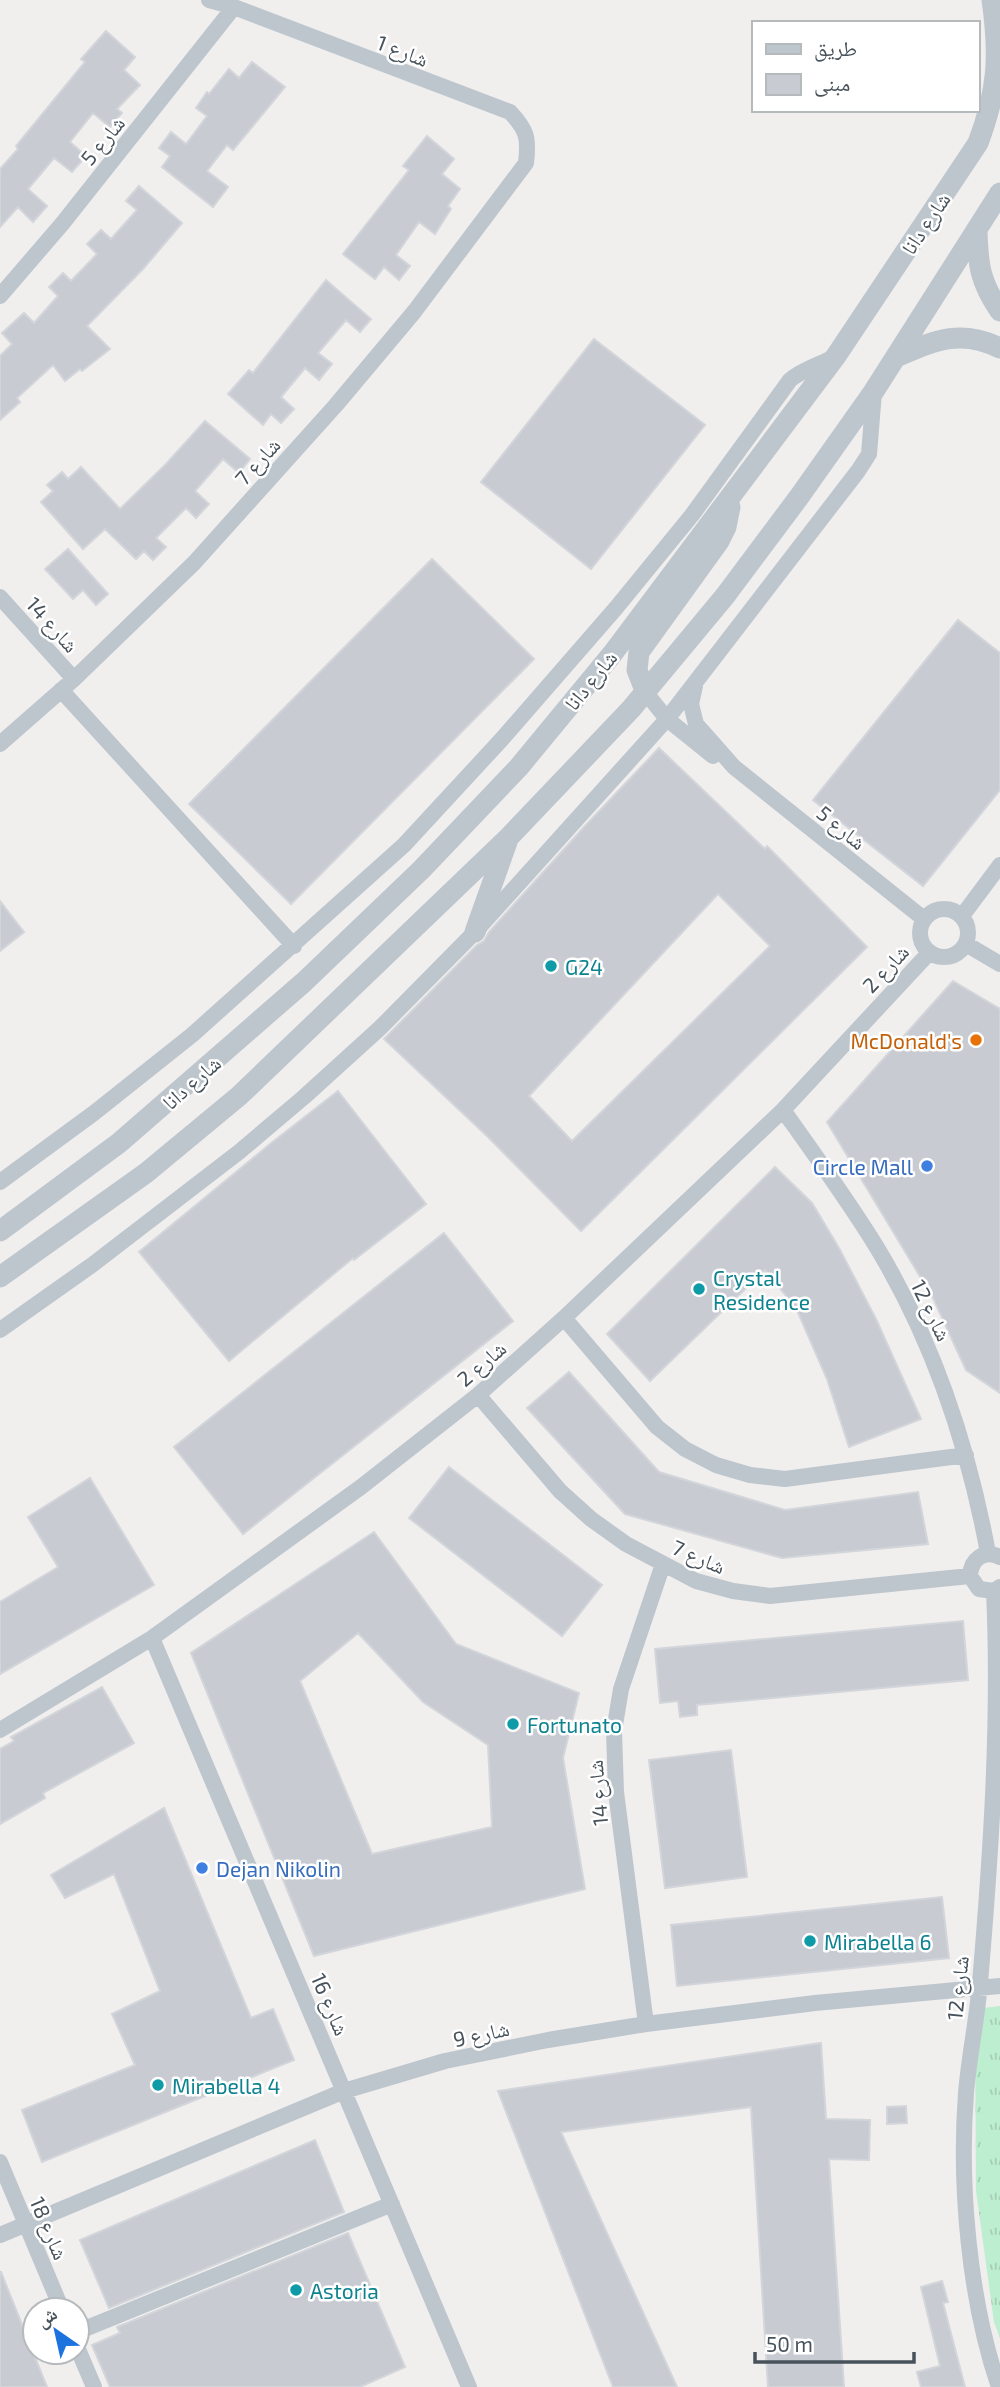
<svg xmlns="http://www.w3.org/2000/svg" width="1000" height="2387" viewBox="0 0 1000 2387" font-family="'Exo 2','Noto Naskh Arabic',sans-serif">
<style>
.grass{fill:url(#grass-tufts)}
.building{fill:#c8cbd1;stroke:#d2d5da;stroke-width:2;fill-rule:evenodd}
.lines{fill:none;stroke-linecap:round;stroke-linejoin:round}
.minor{stroke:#bdc6cd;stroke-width:16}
.tertiary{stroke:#bdc6cd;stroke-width:21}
.culture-dot{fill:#0f9aa8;stroke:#fff;stroke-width:2.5}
.food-dot{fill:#e8710a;stroke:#fff;stroke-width:2.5}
.shop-dot{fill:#3f7fe0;stroke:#fff;stroke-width:2.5}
.labels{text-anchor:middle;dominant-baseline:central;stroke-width:5;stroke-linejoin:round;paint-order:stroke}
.street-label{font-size:21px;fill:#47525b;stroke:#fff}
.culture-label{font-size:21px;fill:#0d838f;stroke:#fff;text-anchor:start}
.food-label{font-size:21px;fill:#c56008;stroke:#fff;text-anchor:end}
.shop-label{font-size:21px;fill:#366cbe;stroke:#fff;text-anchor:end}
</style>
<defs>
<pattern id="grass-tufts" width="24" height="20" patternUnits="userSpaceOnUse" patternTransform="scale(1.75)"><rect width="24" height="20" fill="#bdeed0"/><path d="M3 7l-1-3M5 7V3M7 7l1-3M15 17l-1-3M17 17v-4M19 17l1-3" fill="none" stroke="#a4ceb5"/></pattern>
</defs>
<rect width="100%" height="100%" fill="#f1eeee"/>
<path class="grass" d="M1000 2006V2338L994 2322 976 2191 975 2009Z"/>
<path class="building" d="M106 31 135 57 124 70 140 85 117 109 122 113 110 127 93 113 70 142 86 156 72 172 54 158 28 189 47 206 33 222 18 207 0 227V169L18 149 16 146 85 62 81 59Z
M252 62 285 87 233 150 227 145 207 171 228 187 213 207 162 167 170 156 159 148 171 132 186 144 207 116 196 108 207 92 209 94 229 69 239 78Z
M427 136 454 159 442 174 460 189 448 206 451 209 435 234 419 222 396 255 410 266 399 280 384 267 375 279 343 254 409 170 403 166Z
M139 186 182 223 143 269 87 326 110 349 82 371 80 369 65 381 53 365 17 398 20 402 0 420V356L12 344 2 333 24 313 34 323 58 296 49 287 63 273 71 281 97 254 87 244 101 230 111 239 137 210 126 201Z
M326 280 371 319 360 332 346 320 318 353 332 364 319 380 305 368 281 397 294 409 281 423 271 414 263 425 228 394 249 370 253 373Z
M594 339 705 425 591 569 481 482Z
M205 421 250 459 239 473 223 459 195 491 209 504 196 518 186 508 156 538 166 547 153 560 144 551 136 559 105 529 83 549 41 502 53 491 47 485 62 472 68 479 81 467 120 509 166 464Z
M68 549 108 594 96 605 83 590 73 599 45 569Z
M432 559 534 659 291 904 189 804Z
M958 620 1000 653V790L923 886 813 800Z
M659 748 765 849 767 846 867 947 581 1231 488 1137 384 1039 477 945 484 941 489 932 584 827ZM718 894 770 946 572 1141 529 1096Z
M0 901 24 932 0 951Z
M953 981 1000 1009V1393L966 1370 933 1298 827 1122Z
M338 1091 426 1204 354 1260 353 1258 229 1361 139 1252 270 1144Z
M775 1167 812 1203 839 1248 876 1319 921 1419 849 1447 827 1379 796 1308 765 1270 650 1381 607 1334Z
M444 1233 513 1321 243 1534 174 1447Z
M569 1372 659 1472 785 1510 918 1492 928 1544 782 1558 625 1514 527 1408Z
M449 1467 602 1585 562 1636 409 1518Z
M90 1478 154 1585 0 1674V1602L58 1567 28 1517Z
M374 1532 456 1644 579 1693 563 1758 585 1889 314 1956 191 1653ZM358 1633 423 1702 488 1745 492 1827 372 1854 300 1681Z
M963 1621 968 1680 697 1705V1715L680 1717 678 1701 660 1703 655 1649Z
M102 1687 134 1743 43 1793 45 1798 0 1824V1749L14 1741 11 1737Z
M731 1750 747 1877 665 1888 649 1760Z
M164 1808 251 2018 273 2009 294 2060 42 2162 22 2110 135 2065 112 2014 160 1991 114 1874 65 1898 51 1875Z
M942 1897 949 1958 677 1986 671 1925Z
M821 2043 826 2119 870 2120 869 2160 829 2159 844 2387H768L751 2107 561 2132 677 2387H613L498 2091Z
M906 2106 907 2123 887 2124V2107Z
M315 2140 344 2212 109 2308 80 2240Z
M348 2233 405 2367 360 2387H110L92 2345 120 2333 117 2327Z
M0 2272H1L47 2387H0Z
M942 2281 948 2302 943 2303 965 2387H921L917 2372 940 2366 921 2287Z"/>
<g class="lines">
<path class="minor" d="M0 296 62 224 234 7
M0 597 74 679
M695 686 691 704 696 724 734 767 924 919
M61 690 294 946
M646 693 667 719 713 756
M0 744 74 679 194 563 336 405 414 312 526 163C529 138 527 130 510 112L234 7 209 0
M920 933a24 24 0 1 1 48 0a24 24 0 1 1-48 0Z
M962 916 1000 865
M966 944 1000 964
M783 1110C815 1155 847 1199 876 1246 933 1340 968 1445 988 1553
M0 1182 94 1113 192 1035 404 845 502 739 616 608 692 515 790 380C803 369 819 365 834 357
M564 1318 657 1427 685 1449 716 1465 750 1475 785 1479 966 1455
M0 1330 92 1265 239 1152 304 1097 380 1028 475 932 667 719 858 471 869 454 874 392
M478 1395 560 1491 591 1519 626 1544 696 1581 733 1591 770 1596 970 1576
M1000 1557C984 1549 971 1559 970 1576L979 1589 994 1591 1000 1587
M994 1591C1000 1721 991 1853 980 1983 977 2020 969 2056 966 2093 959 2185 969 2300 999 2387
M152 1638 469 2387
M0 1730 152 1638 361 1487 478 1395 564 1318 783 1110 929 953
M646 2024 616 1792 614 1731 621 1689 663 1564
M0 2162 62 2310
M0 2235 344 2091 445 2061 548 2040 646 2024 815 2003 1000 1986
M77 2332 392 2204
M77 2347 94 2387"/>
<path class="tertiary" d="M977 231C978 265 980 282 1000 311
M896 357C934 341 960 328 1000 348
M646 693 637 670 639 652 719 541 726 527 730 507
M475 932 507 842
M0 1231 119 1143 304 982 421 870 519 767 613 653 836 356 978 143C998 90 1000 56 992 0
M0 1277 146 1173 239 1096 509 837 631 709 725 596 799 497 874 391 1000 193"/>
</g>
<g class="culture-dot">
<circle cx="551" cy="966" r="7"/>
<circle cx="699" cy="1289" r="7"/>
<circle cx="513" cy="1724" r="7"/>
<circle cx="810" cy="1941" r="7"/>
<circle cx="158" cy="2085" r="7"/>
<circle cx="296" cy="2290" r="7"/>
</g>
<circle class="food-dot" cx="976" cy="1040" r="7"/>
<g class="shop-dot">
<circle cx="927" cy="1166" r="7"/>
<circle cx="202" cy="1868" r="7"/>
</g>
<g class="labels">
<g class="street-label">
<text transform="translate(403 50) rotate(21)">شارع 1</text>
<text transform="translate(102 140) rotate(-51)">شارع 5</text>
<text transform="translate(925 223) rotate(-56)">شارع دانا</text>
<text transform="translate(257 461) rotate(-48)">شارع 7</text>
<text transform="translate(53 624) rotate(48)">شارع 14</text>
<text transform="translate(590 680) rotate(-51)">شارع دانا</text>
<text transform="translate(842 827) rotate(39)">شارع 5</text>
<text transform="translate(885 968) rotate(-47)">شارع 2</text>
<text transform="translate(191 1082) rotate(-41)">شارع دانا</text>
<text transform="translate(932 1310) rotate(64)">شارع 12</text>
<text transform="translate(481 1363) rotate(-41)">شارع 2</text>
<text transform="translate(699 1556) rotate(23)">شارع 7</text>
<text transform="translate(597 1793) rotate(-95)">شارع 14</text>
<text transform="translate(957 1988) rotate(-84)">شارع 12</text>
<text transform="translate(331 2004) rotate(67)">شارع 16</text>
<text transform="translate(481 2033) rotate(-12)">شارع 9</text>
<text transform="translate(50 2228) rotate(67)">شارع 18</text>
</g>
<g class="culture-label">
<text x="565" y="966">G24</text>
<text x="713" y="1277">Crystal<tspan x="713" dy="24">Residence</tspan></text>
<text x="527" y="1724">Fortunato</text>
<text x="824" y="1941">Mirabella 6</text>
<text x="172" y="2085">Mirabella 4</text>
<text x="310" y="2290">Astoria</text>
</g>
<g class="food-label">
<text x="962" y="1040">McDonald's</text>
</g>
<g class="shop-label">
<text x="913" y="1166">Circle Mall</text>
<text x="216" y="1868" text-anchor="start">Dejan Nikolin</text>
</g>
</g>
<rect x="752" y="21" width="228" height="91" fill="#ffffff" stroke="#b5babd" stroke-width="2"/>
<rect x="766" y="44" width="35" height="10" fill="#bdc6cd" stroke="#b5babd" stroke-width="2"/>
<text x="814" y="56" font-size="21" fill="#47525b">طريق</text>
<rect x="766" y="74" width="35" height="21" fill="#c8cbd1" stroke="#b5babd" stroke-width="2"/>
<text x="814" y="91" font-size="21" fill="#47525b">مبنى</text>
<g transform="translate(56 2331) rotate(326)"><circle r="33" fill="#ffffff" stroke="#b5babd" stroke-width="2"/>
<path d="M0-5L12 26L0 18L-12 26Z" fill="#1d73dd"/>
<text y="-10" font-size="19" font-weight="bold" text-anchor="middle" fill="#47525b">ش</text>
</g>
<path d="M755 2352v10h159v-10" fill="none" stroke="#47525b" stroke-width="3.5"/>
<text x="766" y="2352" font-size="21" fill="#47525b" stroke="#ffffff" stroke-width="5" paint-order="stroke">50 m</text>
</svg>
